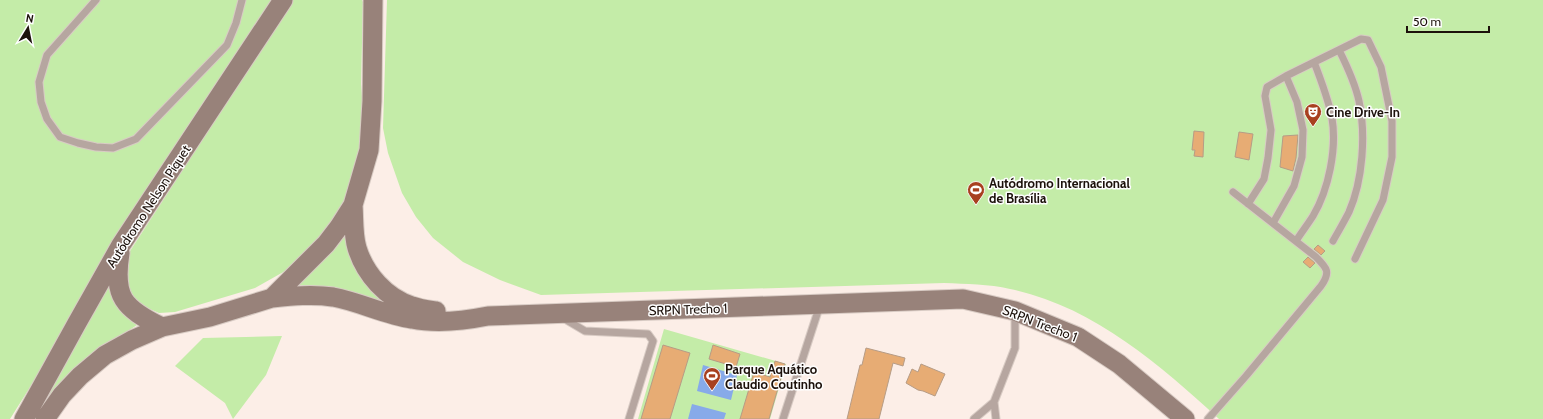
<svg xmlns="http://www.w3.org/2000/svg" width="1543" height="419" viewBox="0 0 1543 419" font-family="Cabin,sans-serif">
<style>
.green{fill:#c4eca8}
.water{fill:#87aae9}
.building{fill:#e7ac74;stroke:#b69c86}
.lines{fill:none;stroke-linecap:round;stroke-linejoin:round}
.lane-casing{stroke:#d8cbc4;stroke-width:9}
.secondary-casing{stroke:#d8cbc4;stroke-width:21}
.lane{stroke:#b6a6a0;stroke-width:7}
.secondary{stroke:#98827a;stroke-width:19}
.labels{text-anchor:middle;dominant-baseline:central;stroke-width:3;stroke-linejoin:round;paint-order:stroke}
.poi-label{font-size:13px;font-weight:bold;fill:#1c110b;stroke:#fefefe;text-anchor:start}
.street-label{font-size:13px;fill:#1c110b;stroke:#fefefe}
</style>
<rect width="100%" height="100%" fill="#fceee7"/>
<path class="green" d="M0 0H273L10 419H0Z
M293 0H362L363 2 361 84 365 134 355 179 332 226 294 266 255 288 175 312 159 313 143 306 131 297 121 265Z
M387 0H1543V419H1219C1159 364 1092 306 1010 289 989 284 966 284 944 283L541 295 500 280 463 262 433 238 416 217 402 193 388 153 383 128Z
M346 228 401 310 334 287 295 285Z
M109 272 137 325 92 355 40 410 35 419H29Z
M664 329 786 364 770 419H638Z
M282 336 266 375 233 419 225 403 175 366 203 338Z"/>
<path class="water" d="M703 365 737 375 731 400 697 391Z
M692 404 726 413 724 419H688Z"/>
<path class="building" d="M1194 131 1204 132 1203 157 1194 156 1195 150H1192Z
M1239 132 1253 134 1249 160 1235 157Z
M1298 135 1296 158 1293 171 1280 167 1283 136Z
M1318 245 1325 251 1321 255 1314 249Z
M1308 257 1315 263 1310 268 1303 262Z
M663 345 690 353 670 419H641Z
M713 345 740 354 736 367 709 359Z
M866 348 905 358 903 366 893 363 879 419H847L860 365H862Z
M775 361 785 364 769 419H740L754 372 770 377Z
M921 364 945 374 935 396 923 391 918 390 906 383 912 369 918 372Z"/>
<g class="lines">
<defs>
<path id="lane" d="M96 0 47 55 39 82 41 102 47 119 60 137 78 143 96 147 113 148 136 139 227 45 236 23 242 0
M1248 204 1264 179 1268 158 1271 130 1265 96 1267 87 1286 76 1361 39 1368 40 1381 67 1392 121V157L1383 200 1355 259
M1273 223 1294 186 1302 157 1303 130 1297 102 1286 76
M1296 241C1301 233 1308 224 1313 216 1329 189 1337 148 1332 118 1328 98 1321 80 1314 62
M1333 241C1338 232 1344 222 1349 212 1363 180 1366 134 1359 101 1355 83 1347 66 1339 50
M563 318 585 331 648 334 653 341 629 419
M994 402 996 419
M783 419 820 305
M974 419 994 402 1015 348V313
M1208 419 1246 376 1321 286C1331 272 1327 268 1316 257L1233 192"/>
<path id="secondary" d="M353 205C354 219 353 235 357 248 365 274 386 298 412 306 420 309 429 310 436 311
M120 253C113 297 123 308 162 327
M272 298C292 296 313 294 333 297 360 302 385 315 412 319 437 324 463 321 488 316L963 299 1015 311 1078 337 1119 364 1185 419
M24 419 77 323 121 245 283 0
M45 419 62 395 80 376 105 355 132 340 162 327 210 317 272 298 326 244 339 227 353 205 369 150 372 101 373 0"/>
</defs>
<use href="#lane" class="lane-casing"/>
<use href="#secondary" class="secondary-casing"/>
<use href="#lane" class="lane"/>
<use href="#secondary" class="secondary"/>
</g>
<defs>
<symbol id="theatre-pin" viewBox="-11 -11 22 30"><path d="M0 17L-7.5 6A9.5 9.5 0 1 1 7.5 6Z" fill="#a8401f" stroke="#fefefe"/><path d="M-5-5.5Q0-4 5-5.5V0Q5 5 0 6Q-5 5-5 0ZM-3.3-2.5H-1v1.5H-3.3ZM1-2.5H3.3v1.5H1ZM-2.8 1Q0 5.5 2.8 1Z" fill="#fff"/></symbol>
<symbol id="stadium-pin" viewBox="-11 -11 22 30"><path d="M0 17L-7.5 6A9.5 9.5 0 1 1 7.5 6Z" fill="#a8401f" stroke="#fefefe"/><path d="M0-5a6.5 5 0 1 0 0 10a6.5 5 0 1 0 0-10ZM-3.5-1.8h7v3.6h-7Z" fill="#fff"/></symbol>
</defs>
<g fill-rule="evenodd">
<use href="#theatre-pin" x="1303" y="102" width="20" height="27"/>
<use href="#stadium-pin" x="966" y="180" width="20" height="27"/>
<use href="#stadium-pin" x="702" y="366" width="20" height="27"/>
</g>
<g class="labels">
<g class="poi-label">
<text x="1326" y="112">Cine Drive-In</text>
<text x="989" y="183">Autódromo Internacional<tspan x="989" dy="15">de Brasília</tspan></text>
<text x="725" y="369">Parque Aquático<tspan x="725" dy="15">Claudio Coutinho</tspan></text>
</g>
<g class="street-label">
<text transform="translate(148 206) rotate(-57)">Autódromo Nelson Piquet</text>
<text transform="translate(688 309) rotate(-2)">SRPN Trecho 1</text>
<text transform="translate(1040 323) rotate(21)">SRPN Trecho 1</text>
</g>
</g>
<g transform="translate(28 28) rotate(10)" stroke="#fefefe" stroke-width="3" paint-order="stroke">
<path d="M0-3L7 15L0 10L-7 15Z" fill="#1c110b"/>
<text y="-6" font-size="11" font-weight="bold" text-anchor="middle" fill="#1c110b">N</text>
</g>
<path d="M1407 26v6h82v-6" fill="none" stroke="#1c110b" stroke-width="2"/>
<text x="1413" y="26" font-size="12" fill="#1c110b" stroke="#fefefe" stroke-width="3" paint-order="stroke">50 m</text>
</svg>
